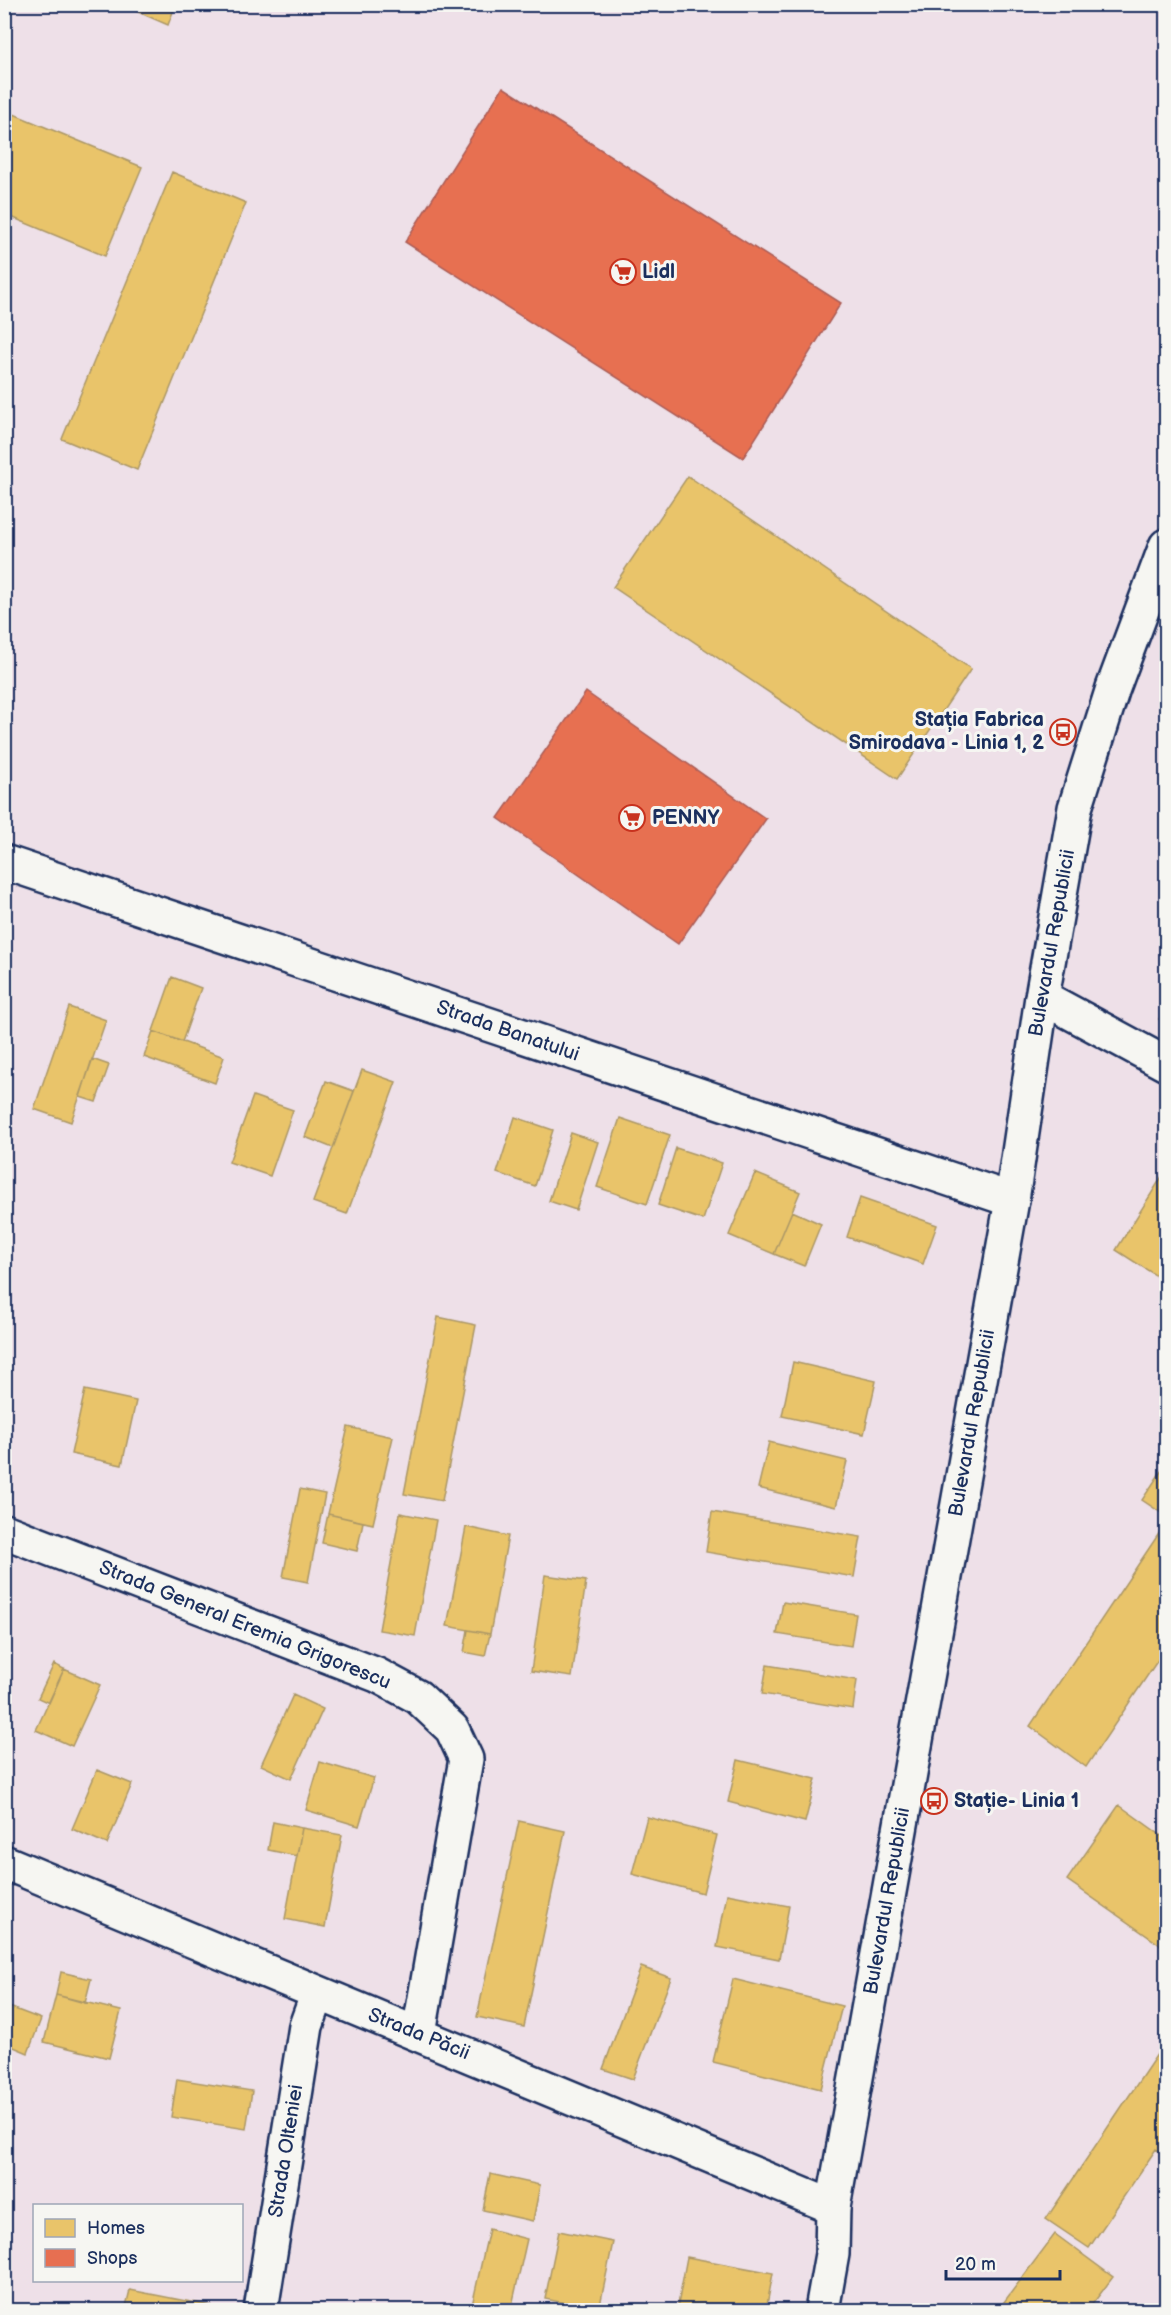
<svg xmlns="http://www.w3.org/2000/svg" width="1171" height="2315" viewBox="0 0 1171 2315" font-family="'Balsamiq Sans',sans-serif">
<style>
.homes{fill:#e9c46a;stroke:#ab9766;stroke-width:1.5}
.shops{fill:#e76f51;stroke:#aa5c55;stroke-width:1.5}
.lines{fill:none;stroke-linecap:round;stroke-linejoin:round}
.minor-casing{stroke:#1b2f5e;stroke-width:38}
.major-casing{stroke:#1b2f5e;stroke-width:38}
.minor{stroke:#f6f6f2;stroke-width:33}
.major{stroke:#f6f6f2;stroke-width:33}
.labels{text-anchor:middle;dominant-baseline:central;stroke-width:6;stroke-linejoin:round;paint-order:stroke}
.poi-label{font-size:20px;font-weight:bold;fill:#1b2f5e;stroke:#f6f6f2;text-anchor:start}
.street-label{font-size:20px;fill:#1b2f5e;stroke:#f6f6f2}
</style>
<rect width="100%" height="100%" fill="#eee0e8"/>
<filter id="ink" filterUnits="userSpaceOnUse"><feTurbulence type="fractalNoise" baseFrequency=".0167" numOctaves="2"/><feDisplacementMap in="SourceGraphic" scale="12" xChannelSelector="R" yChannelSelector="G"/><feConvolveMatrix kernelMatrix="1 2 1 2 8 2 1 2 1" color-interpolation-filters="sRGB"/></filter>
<g filter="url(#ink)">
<path class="homes" d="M120 4H176L168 25Z
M4 110 142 167 105 256 4 214Z
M172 172 246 203 137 470 62 439Z
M688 476 971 669 897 779 613 587Z
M172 977 201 988 182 1042 153 1031Z
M69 1007 106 1020 71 1122 34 1109Z
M1166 1008V1025L1159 1019Z
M153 1031 224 1057 215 1083 144 1057Z
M92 1059 109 1065 96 1102 80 1097Z
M362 1070 396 1082 347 1214 313 1202Z
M326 1081 354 1091 333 1148 305 1137Z
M253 1096 293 1110 270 1176 229 1162Z
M515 1117 553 1130 535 1186 497 1173Z
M620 1118 670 1135 647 1204 597 1187Z
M571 1133 598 1142 576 1210 549 1201Z
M676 1148 722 1163 703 1220 658 1205Z
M1166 1170V1282L1116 1250Z
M755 1173 800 1192 774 1254 729 1235Z
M860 1198 937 1225 923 1264 847 1237Z
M792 1211 821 1224 804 1266 774 1254Z
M438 1317 476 1325 442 1501 404 1494Z
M793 1362 876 1381 864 1434 782 1416Z
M85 1390 136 1401 122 1465 71 1454Z
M348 1427 393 1437 373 1524 328 1514Z
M769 1442 847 1461 836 1507 758 1488Z
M1166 1464V1516L1142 1500Z
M300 1489 325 1494 308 1582 283 1577Z
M712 1512 861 1537 854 1577 706 1552Z
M400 1513 436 1520 415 1636 379 1630Z
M328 1514 363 1522 357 1551 322 1543Z
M1166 1523V1648L1086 1767 1030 1726Z
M466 1527 508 1536 490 1634 447 1626Z
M545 1575 586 1581 572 1677 531 1671Z
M783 1602 856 1614 851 1646 777 1634Z
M468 1630 490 1634 485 1656 464 1652Z
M54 1664 64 1669 49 1703 38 1698Z
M767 1665 857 1680 853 1709 762 1694Z
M64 1669 100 1685 72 1746 36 1730Z
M293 1695 323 1709 291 1779 261 1765Z
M738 1760 816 1779 805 1822 728 1802Z
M320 1762 374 1778 359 1826 306 1810Z
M97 1770 132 1784 107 1844 72 1829Z
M1119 1805 1166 1839V1949L1067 1880Z
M647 1817 717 1835 703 1893 632 1874Z
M519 1821 565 1831 524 2027 477 2017Z
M273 1822 302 1828 297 1856 268 1850Z
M302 1828 342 1835 325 1927 285 1919Z
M727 1894 789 1906 779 1959 717 1947Z
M641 1967 671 1978 633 2079 603 2069Z
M61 1972 91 1979 85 2003 56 1995Z
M733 1979 842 2006 821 2089 713 2062Z
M56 1995 121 2011 109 2058 44 2042Z
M4 2005 41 2019 28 2053 4 2043Z
M1166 2041V2155L1156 2149 1089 2248 1046 2219Z
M177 2079 252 2091 246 2129 171 2117Z
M490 2174 540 2185 533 2221 483 2210Z
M489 2229 527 2239 511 2310H471Z
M559 2231 613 2242 599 2310 545 2299Z
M1055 2234 1113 2277 1088 2310H998Z
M687 2257 773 2273 766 2310H677Z
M130 2290 212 2306 211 2310H125Z"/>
<path class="shops" d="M503 87 841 303 743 458 405 242Z
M586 692 766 819 678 944 498 818Z"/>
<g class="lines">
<defs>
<path id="minor" d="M4 862 1012 1200
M1042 997 1166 1064
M4 1531 377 1675 418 1697 452 1729 466 1759 419 2033
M4 1862 833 2207
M261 2310 306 2026 318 1993"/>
<path id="major" d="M822 2310 832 2254 833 2207 1012 1200 1042 997 1075 808 1113 688 1166 546"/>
</defs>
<use href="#minor" class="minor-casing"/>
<use href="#major" class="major-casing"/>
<use href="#minor" class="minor"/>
<use href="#major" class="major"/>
</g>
</g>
<defs>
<symbol id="supermarket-ring" viewBox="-11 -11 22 22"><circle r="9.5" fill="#f6f6f2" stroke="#c8321e" stroke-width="1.5"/><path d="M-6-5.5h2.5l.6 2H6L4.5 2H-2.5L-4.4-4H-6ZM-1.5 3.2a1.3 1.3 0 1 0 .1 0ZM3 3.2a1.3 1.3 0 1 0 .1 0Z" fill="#c8321e"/></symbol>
<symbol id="bus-ring" viewBox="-11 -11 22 22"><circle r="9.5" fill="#f6f6f2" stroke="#c8321e" stroke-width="1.5"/><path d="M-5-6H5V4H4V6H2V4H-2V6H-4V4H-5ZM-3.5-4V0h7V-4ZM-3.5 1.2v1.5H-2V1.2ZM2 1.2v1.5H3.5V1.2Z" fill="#c8321e"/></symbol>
</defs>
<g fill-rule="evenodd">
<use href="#supermarket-ring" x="608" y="257" width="30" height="30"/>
<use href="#bus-ring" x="1048" y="717" width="30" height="30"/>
<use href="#supermarket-ring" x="617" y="803" width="30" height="30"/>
<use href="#bus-ring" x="919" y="1786" width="30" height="30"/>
</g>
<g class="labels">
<g class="poi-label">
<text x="642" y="272">Lidl</text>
<text x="1044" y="720" text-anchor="end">Stația Fabrica<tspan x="1044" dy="23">Smirodava - Linia 1, 2</tspan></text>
<text x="652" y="818">PENNY</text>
<text x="954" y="1801">Stație- Linia 1</text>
</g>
<g class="street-label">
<text transform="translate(1052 943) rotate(-80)">Bulevardul Republicii</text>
<text transform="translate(508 1031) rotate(19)">Strada Banatului</text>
<text transform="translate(972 1423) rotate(-80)">Bulevardul Republicii</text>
<text transform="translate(245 1625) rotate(22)">Strada General Eremia Grigorescu</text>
<text transform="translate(887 1901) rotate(-80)">Bulevardul Republicii</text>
<text transform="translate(419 2034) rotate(22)">Strada Păcii</text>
<text transform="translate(286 2151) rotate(-81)">Strada Olteniei</text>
</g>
</g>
<rect width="1171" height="2315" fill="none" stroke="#f6f6f2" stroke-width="24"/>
<rect x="12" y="12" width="1147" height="2291" fill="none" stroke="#1b2f5e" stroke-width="2" filter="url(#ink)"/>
<rect x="33" y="2204" width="210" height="78" fill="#f6f6f2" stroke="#9ea6b7" stroke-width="1.5"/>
<rect x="45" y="2219" width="30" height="18" fill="#e9c46a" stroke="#9ea6b7" stroke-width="1.5"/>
<text x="87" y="2234" font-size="18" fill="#1b2f5e">Homes</text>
<rect x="45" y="2249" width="30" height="18" fill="#e76f51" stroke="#9ea6b7" stroke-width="1.5"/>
<text x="87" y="2264" font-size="18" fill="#1b2f5e">Shops</text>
<path d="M946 2270v9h114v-9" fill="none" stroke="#1b2f5e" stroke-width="3"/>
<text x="955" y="2270" font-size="18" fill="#1b2f5e" stroke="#f6f6f2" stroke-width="4.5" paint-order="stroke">20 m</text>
</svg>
